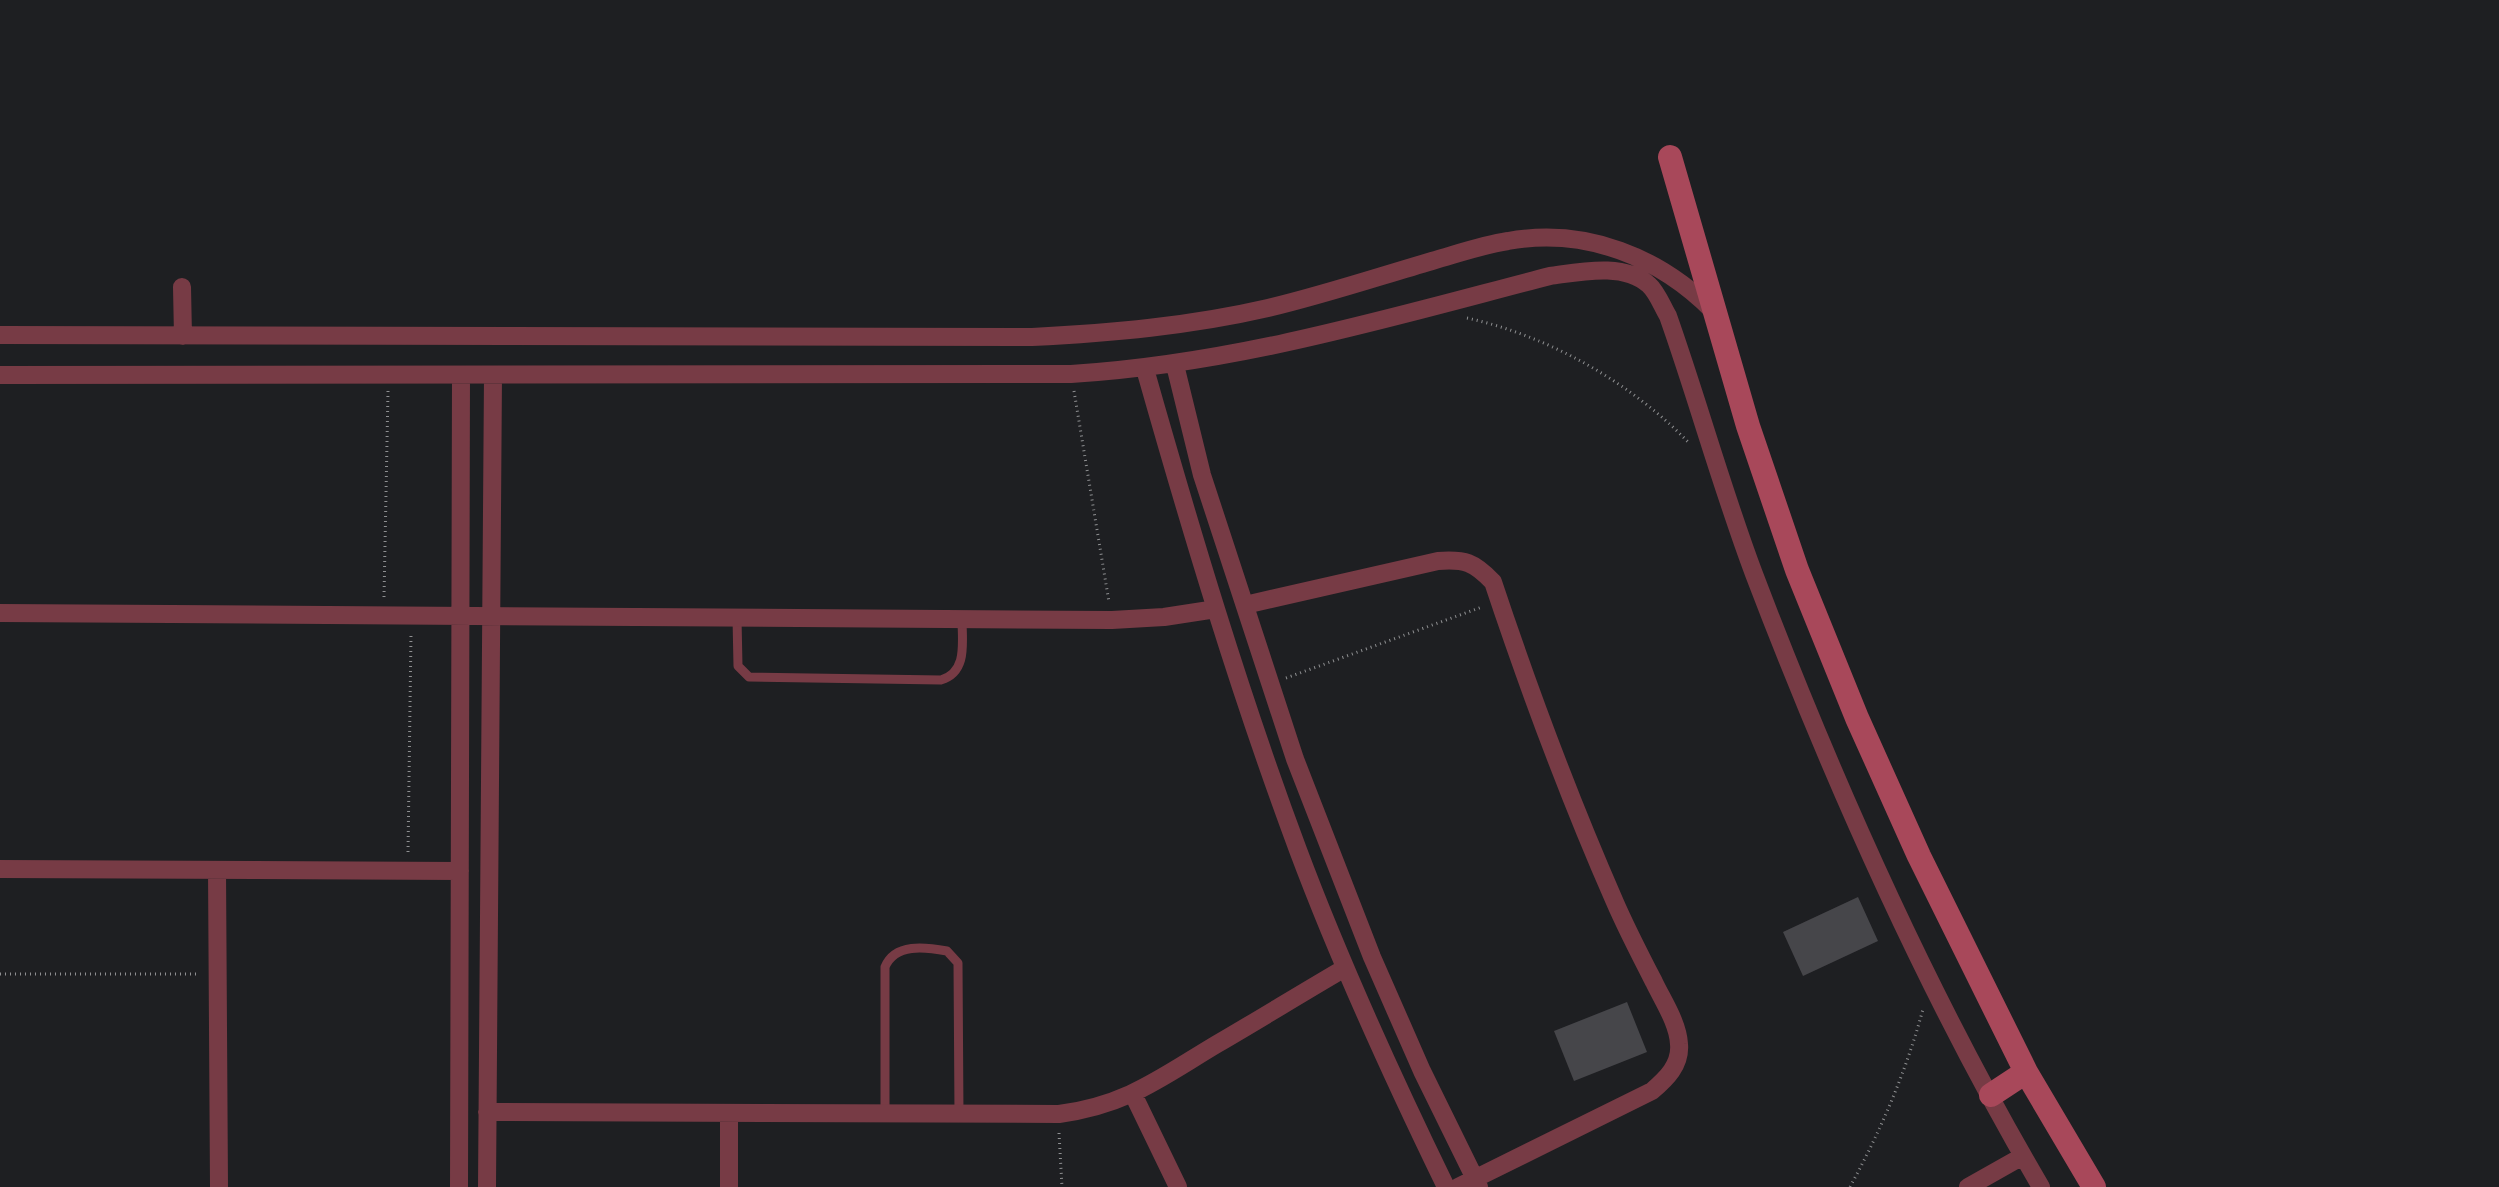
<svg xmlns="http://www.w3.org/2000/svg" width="2499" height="1187" viewBox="0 0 2499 1187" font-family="'Exo 2',sans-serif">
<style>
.building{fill:#46464a}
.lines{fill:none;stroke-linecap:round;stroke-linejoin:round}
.path{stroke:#8f9092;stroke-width:3;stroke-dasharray:1 4;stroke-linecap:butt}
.lane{stroke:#773b45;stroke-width:9}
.street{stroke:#773b45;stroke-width:18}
.secondary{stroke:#a8485a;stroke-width:24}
</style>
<rect width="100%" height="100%" fill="#1e1f22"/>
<path class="building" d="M1858 897 1878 941 1803 976 1783 932Z
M1627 1002 1647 1052 1574 1081 1554 1031Z"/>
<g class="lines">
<path class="path" d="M1467 318C1549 336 1632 383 1690 444
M1074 391 1109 602
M384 597 388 391
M1286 678 1482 607
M408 852 411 634
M0 974H199
M1059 1133 1062 1187
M1850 1187C1881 1130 1906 1072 1923 1009"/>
<path class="lane" d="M737 618 738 666 749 677 941 680C968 672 962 642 962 619
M885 1114V967C895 943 925 947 947 951L958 963 959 1114"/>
<path class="street" d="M182 287 183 336
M0 335 1032 337C1111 333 1190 326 1268 308 1323 295 1377 277 1432 261 1457 254 1482 245 1508 241 1586 227 1660 257 1714 312
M1175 365 1202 475 1295 759 1372 957 1422 1071 1479 1187
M1145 369C1191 531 1239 692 1298 850 1341 965 1392 1076 1446 1187
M0 375 1071 374C1235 364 1392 317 1550 276 1580 272 1624 262 1649 285 1657 292 1662 306 1668 316 1698 401 1722 489 1754 574 1834 784 1927 993 2041 1187
M1245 605 1438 561C1465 559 1474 562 1493 582 1529 690 1568 795 1614 900 1626 928 1640 955 1654 982 1663 1001 1678 1023 1679 1044 1681 1065 1666 1079 1652 1091L1458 1187
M0 613 1112 620 1164 617 1216 609
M0 869 460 871
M217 870 219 1187
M1133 1094 1178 1187
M487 1112 1059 1114C1127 1105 1160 1078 1217 1044 1260 1019 1302 993 1345 968
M729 1113V1187
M459 1187 461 375
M487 1187 493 375
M1968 1187 2023 1156"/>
<path class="secondary" d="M1670 157 1748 426 1797 570 1857 718 1919 856 2026 1072 2094 1187
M1991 1095 2026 1072"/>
</g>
</svg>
